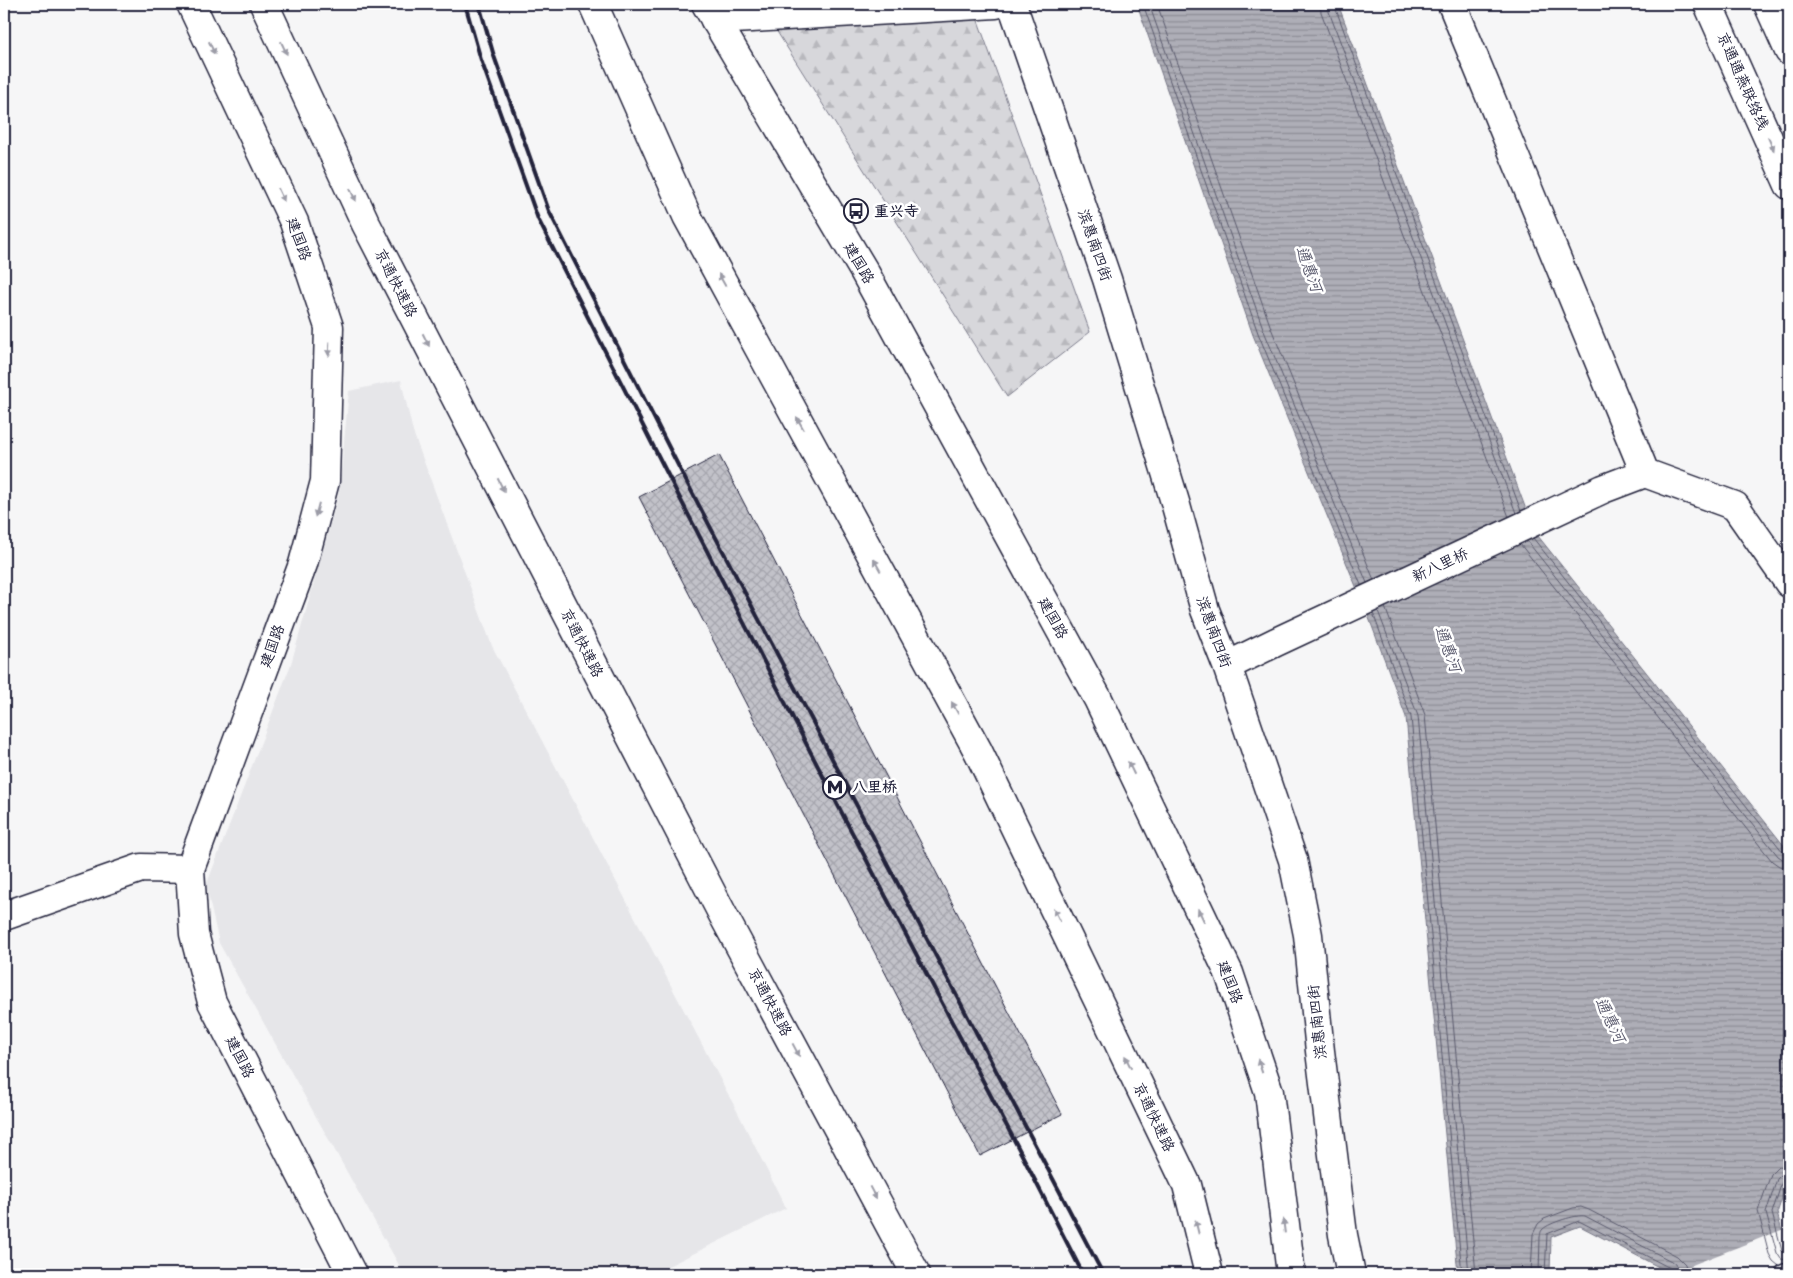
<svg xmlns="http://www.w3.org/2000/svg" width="1793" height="1278" viewBox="0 0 1793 1278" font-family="'Comic Neue','LXGW WenKai TC',sans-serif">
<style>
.built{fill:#e6e6e9}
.forest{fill:url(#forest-firs);stroke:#7c7c8b}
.water{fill:url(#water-rules);stroke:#767685}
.pier{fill:#f6f6f7}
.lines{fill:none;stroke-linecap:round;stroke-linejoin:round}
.shore{stroke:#5a5a6d;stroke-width:1}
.building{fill:url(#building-cross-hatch);stroke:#22223b}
.lane-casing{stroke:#22223b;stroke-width:22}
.street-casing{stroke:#22223b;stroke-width:31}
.secondary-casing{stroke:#22223b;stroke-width:31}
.highway-casing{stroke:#22223b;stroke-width:31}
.lane{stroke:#fff;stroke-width:19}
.street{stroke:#fff;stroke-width:28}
.secondary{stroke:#fff;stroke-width:28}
.highway{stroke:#fff;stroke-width:28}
.rail{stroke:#22223b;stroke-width:4}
.oneway{fill:#9c9ca7}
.labels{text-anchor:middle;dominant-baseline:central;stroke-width:5;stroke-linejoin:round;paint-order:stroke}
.street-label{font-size:15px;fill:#22223b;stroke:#fff}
.poi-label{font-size:15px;font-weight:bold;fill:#22223b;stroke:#fff;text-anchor:start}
.water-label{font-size:16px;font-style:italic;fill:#5a5a6d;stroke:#fff}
</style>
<defs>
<pattern id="forest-firs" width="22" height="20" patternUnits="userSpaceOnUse" patternTransform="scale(1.25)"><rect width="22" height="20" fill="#d7d7db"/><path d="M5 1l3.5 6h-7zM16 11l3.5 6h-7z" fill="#b8b8bd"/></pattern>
<pattern id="water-rules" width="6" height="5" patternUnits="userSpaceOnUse" patternTransform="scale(1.25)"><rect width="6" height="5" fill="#aeaeb7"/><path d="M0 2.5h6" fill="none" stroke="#8d8d96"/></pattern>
<pattern id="building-cross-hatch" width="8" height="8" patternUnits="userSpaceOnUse" patternTransform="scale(1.25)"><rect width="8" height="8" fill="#c2c2c9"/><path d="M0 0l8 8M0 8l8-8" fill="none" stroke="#a6a6ae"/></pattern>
</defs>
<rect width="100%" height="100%" fill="#f6f6f7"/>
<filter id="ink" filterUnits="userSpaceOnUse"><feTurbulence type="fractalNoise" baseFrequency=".02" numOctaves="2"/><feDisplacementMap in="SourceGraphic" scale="10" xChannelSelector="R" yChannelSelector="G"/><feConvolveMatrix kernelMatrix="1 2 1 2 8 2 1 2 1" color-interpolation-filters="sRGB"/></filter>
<g filter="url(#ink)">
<path class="built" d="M401 380 413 432 492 646 737 1111 786 1208 652 1274H404L219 943 206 886 291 664 339 493 349 391Z"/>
<path class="forest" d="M972 4 1090 332 1007 397 776 30Z"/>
<path class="water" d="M1137 4H1338L1534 531 1789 852V1178L1777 1213 1789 1257 1672 1274 1580 1226 1551 1237 1550 1274H1458L1406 717 1369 618 1253 335Z"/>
<path class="pier" d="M1784 1229 1789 1248V1274H1669Z"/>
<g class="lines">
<path class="shore" d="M1143 4 1258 333 1361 585
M1149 4 1264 331 1367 583
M1157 4 1271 328 1374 580
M1320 4 1321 12 1509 517
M1328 4V9L1516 513
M1334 4 1521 511
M1533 538 1783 852 1789 854
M1527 541 1778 856 1784 860 1789 861
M1520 544 1772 861 1779 866 1789 868
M1385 607 1425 715 1476 1274
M1378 611 1418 716 1469 1274
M1373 613 1411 717 1462 1274
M1789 1172 1782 1174 1777 1179 1766 1213 1777 1253 1781 1259 1789 1260
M1789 1179 1782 1182 1772 1213 1782 1251 1785 1254H1789
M1779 1266 1773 1261 1769 1254 1758 1211 1771 1174 1778 1167 1789 1165
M1531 1274 1533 1234 1538 1224 1544 1219 1573 1208 1581 1207 1589 1210 1677 1256 1685 1264 1687 1274
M1539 1274 1540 1237C1541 1233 1540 1232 1543 1229 1549 1223 1577 1214 1585 1216L1673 1262 1678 1268 1679 1274
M1545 1274 1547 1234 1579 1221 1670 1268 1673 1274"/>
</g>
<path class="building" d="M719 455 1062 1114 980 1156 639 497Z"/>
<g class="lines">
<defs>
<path id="lane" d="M1785 1274 1789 1273"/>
<path id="street" d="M1012 4 1107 279 1175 502 1205 610 1227 666 1293 860 1308 935 1320 1051 1343 1235 1351 1274
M1452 4 1645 473 1735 506 1789 583
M715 20 996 4
M1227 666 1276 642 1603 489 1645 473
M4 916 141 868 190 869"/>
<path id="secondary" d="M191 4 294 222 329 327 325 481 303 564 190 869 194 934 212 1002 352 1274
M706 4 864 271 1098 699 1229 973 1269 1092 1291 1274"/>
<path id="highway" d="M264 4 366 224 723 915 916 1274
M593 4 687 216 978 751 1187 1185 1209 1274
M1708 4 1789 185
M1768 4 1789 51"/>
</defs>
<use href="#lane" class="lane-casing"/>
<use href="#street" class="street-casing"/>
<use href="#secondary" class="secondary-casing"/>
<use href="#highway" class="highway-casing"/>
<use href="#lane" class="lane"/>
<use href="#street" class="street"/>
<use href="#secondary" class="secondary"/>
<use href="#highway" class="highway"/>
<path class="rail" d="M465 4 481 60 538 219 670 479 845 819 1021 1153 1083 1274
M479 4 494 56 549 211 683 475 1103 1274"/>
</g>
<defs><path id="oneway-solid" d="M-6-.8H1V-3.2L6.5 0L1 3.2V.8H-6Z" transform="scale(1.25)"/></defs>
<g class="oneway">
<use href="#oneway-solid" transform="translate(212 48) rotate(65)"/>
<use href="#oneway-solid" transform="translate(284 48) rotate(65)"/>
<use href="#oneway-solid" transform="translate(1771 144) rotate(66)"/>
<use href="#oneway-solid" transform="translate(281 195) rotate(65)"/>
<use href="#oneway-solid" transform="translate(353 195) rotate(65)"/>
<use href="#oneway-solid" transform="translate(722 280) rotate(-119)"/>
<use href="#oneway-solid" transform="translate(426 340) rotate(63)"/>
<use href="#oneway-solid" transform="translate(329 349) rotate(92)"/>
<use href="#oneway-solid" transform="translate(800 423) rotate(-119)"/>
<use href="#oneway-solid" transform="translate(501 485) rotate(63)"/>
<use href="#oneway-solid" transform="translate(317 510) rotate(105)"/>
<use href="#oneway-solid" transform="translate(877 565) rotate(-119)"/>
<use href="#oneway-solid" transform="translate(955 708) rotate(-119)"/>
<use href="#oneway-solid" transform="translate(1131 768) rotate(-116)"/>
<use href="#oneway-solid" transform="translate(1057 915) rotate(-116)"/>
<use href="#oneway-solid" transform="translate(1201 915) rotate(-116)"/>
<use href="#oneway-solid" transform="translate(796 1050) rotate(62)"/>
<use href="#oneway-solid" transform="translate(1128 1062) rotate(-116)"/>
<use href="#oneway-solid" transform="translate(1260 1066) rotate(-108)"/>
<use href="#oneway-solid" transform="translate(873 1193) rotate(62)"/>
<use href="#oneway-solid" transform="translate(1284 1226) rotate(-97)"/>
<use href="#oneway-solid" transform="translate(1197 1227) rotate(-104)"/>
</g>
</g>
<defs>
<symbol id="bus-ring" viewBox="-11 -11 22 22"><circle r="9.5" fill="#fff" stroke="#22223b" stroke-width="1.5"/><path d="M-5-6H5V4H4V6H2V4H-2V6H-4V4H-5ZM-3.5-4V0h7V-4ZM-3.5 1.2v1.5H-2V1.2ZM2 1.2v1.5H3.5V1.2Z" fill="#22223b"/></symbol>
<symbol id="metro-ring" viewBox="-11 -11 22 22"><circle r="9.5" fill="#fff" stroke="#22223b" stroke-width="1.5"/><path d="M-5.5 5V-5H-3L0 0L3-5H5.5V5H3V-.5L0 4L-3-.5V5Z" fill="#22223b"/></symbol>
</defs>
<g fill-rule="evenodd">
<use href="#bus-ring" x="842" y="197" width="28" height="28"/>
<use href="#metro-ring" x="821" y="773" width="28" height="28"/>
</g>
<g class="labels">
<g class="street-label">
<text transform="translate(1743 81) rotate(66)">京通通燕联络线</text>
<text transform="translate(299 239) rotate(70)">建国路</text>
<text transform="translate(1095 245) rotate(71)">滨惠南四街</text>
<text transform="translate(859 263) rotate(60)">建国路</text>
<text transform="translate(396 283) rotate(63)">京通快速路</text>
<text transform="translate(1440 565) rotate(-25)">新八里桥</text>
<text transform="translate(1053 618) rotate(61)">建国路</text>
<text transform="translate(1214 632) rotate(70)">滨惠南四街</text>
<text transform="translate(582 643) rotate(63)">京通快速路</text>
<text transform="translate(272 646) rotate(-70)">建国路</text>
<text transform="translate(1230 982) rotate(69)">建国路</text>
<text transform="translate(770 1002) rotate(62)">京通快速路</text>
<text transform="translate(1317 1022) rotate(-96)">滨惠南四街</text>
<text transform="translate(240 1057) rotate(63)">建国路</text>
<text transform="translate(1154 1117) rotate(64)">京通快速路</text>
</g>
<g class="poi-label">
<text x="874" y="211">重兴寺</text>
<text x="852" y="787">八里桥</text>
</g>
<g class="water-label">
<text transform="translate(1309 269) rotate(70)">通惠河</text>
<text transform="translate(1448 649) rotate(70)">通惠河</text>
<text transform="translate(1610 1020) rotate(64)">通惠河</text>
</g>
</g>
<rect width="1793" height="1278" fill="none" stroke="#fff" stroke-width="20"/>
<rect x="10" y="10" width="1773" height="1258" fill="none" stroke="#22223b" stroke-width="2" filter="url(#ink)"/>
</svg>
